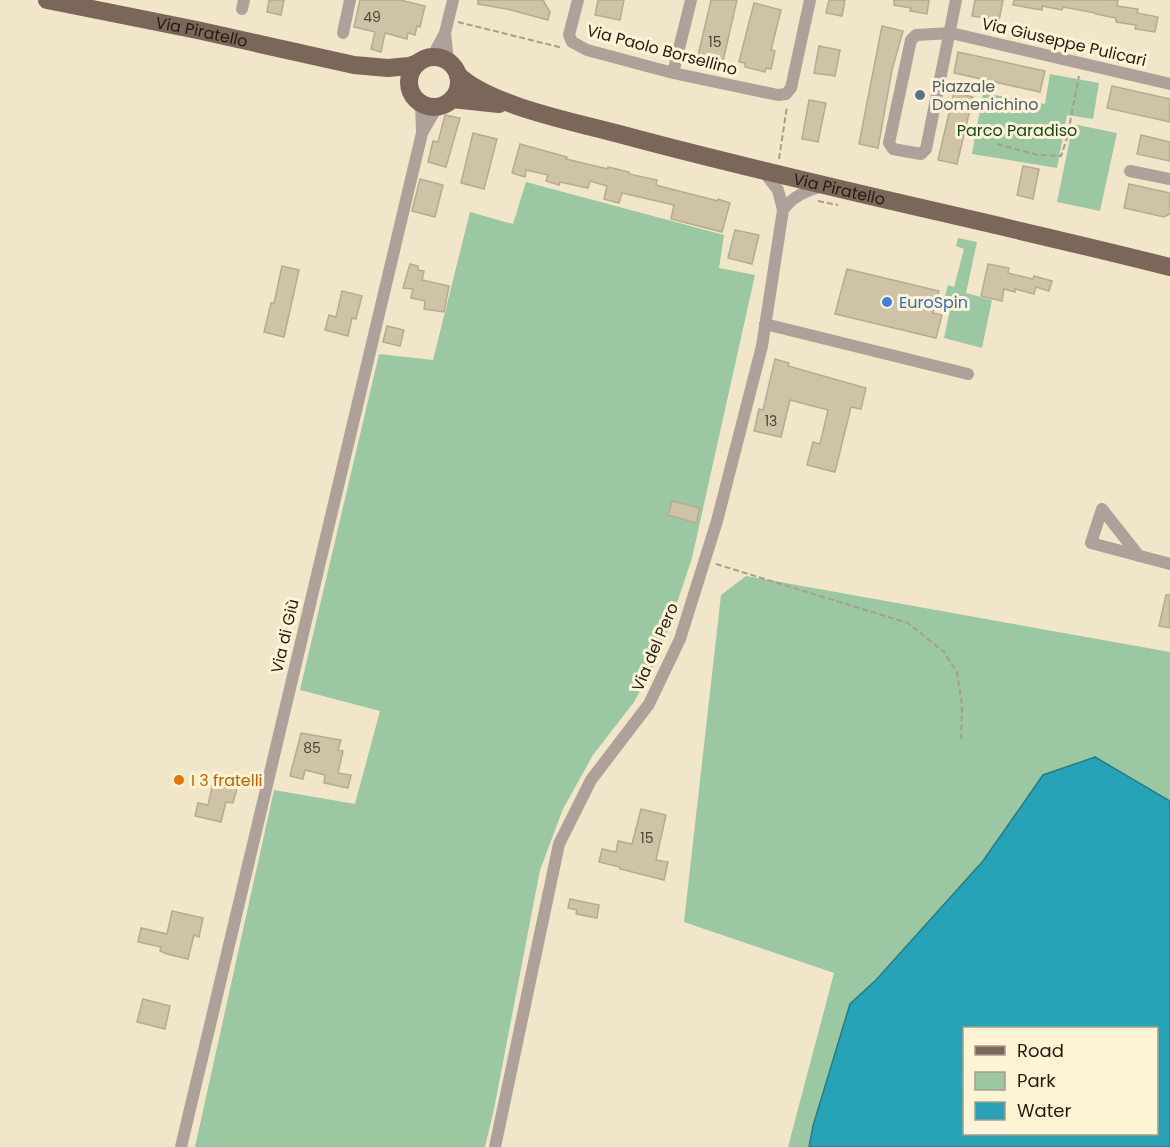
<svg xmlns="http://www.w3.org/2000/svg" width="1170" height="1147" viewBox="0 0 1170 1147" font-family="Poppins,sans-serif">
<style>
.green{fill:#9bc8a2}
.water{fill:#27a3b8;stroke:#257b86;stroke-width:1.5;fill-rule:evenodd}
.building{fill:#cec3a7;stroke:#b6ab8f;stroke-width:1.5}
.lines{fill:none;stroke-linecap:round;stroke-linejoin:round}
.path{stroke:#a89f89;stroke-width:2;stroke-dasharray:6 3;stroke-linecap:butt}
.minor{stroke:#ada199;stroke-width:12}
.primary{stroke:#7b6759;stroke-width:18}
.service-dot{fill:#5c6f8a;stroke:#fff3d6;stroke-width:2}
.shop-dot{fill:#3f7fe0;stroke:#fff3d6;stroke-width:2}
.food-dot{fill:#e8710a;stroke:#fff3d6;stroke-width:2}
.labels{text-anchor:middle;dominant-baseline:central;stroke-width:6;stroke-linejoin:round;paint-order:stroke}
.number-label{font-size:14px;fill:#4c4637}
.street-label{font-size:16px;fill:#211d12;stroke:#fff3d6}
.service-label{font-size:16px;fill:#4e5e75;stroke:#fff3d6;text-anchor:start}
.park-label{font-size:16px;fill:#174924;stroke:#fff3d6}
.shop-label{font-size:16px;fill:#366cbe;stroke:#fff3d6;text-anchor:start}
.food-label{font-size:16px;fill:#c56008;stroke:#fff3d6;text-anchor:start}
</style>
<rect width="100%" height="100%" fill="#f1e6c9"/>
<path class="green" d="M1050 74 1099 83 1093 119 1067 115 1057 168 972 154 983 93 1045 104Z
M1073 124 1117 133 1100 211 1057 202Z
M526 182 724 235 719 268 755 275 692 558 660 654 634 702 593 755 563 809 540 870 494 1109 485 1147H195L274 790 355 804 380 711 300 690 379 354 433 360 470 212 513 224Z
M958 238 977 242 966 293 992 300 982 348 944 338 950 310 942 307 948 285 954 287 964 249 956 246Z
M746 576 1170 652V801L1095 757 1043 775 983 861 876 980 850 1004 813 1126 809 1147H788L834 973 684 922 721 595Z"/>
<path class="water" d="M1095 757 1170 801V1147H809L813 1126 850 1004 876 980 983 861 1043 775ZM964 1028H1156V1134H964Z"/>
<path class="building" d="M269 0H284L281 15 267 12Z
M360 0H400L425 6 420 27 417 26 415 35 408 33 407 39 385 33 381 52 371 49 375 32 354 27Z
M478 0H543L550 12 548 20 507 9 478 4Z
M598 0H624L620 20 595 15Z
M711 0H737L723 61 698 56Z
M829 0H845L842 16 826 13Z
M894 0H929L927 14 910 11 911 8 894 5Z
M975 0H1003L999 21 972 16Z
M1014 0H1111L1118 1 1117 6 1138 9 1137 13 1158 17 1155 32 1135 29 1136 25 1116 22V18L1095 14V13L1063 7 1062 10 1042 6V10L1013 5Z
M754 3 781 10 771 50 775 51 771 69 766 68 765 72 745 67V63L739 62Z
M882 26 903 31 892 70 878 148 859 144Z
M819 46 840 50 835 76 814 73Z
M958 52 1045 71 1040 92 954 73Z
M1112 86 1170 99V122L1107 108Z
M954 92 973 97 957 164 938 160Z
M809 100 826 103 818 142 802 139Z
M445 115 460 118 446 167 428 162 433 141 438 142Z
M473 133 497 139 484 189 461 183Z
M1141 135 1170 142V161L1137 154Z
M520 144 567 157 566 159 608 169V167L629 172V174L657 180 656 185 667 188 718 201V199L730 203 722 232 671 219 674 205 622 193 619 203 604 199 607 186 590 181 588 188 560 182 559 185 546 181 548 175 526 170 525 177 512 173Z
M1023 166 1039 169 1033 199 1017 195Z
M420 179 443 185 435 217 412 211Z
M1129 184 1170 193V214L1164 217 1124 208Z
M735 230 759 235 752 264 728 258Z
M410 264 418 266V270L424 271 422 280 449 286 444 312 424 309 425 301 411 298 413 289 403 288Z
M988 264 1009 268 1008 273 1033 279 1034 276 1052 281 1049 291 1036 287 1034 294 1015 289V292L1004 289 1002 301 981 296Z
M282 266 299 270 284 337 264 332 271 303H274Z
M847 269 939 291 933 313 942 315 936 338 835 314Z
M342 291 362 296 356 319 352 318 348 336 325 330 329 315 336 317Z
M387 326 404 330 400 346 383 342Z
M775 359 789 363 788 366 866 388 861 409 851 407 835 472 807 465 813 442 820 444 828 410 790 400 781 437 754 431 759 409 763 410Z
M672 501 700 508 696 523 668 515Z
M1166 595H1170V628L1159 626Z
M301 733 341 740 338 750 343 751 338 773 351 775 348 788 324 783 325 775 305 770 303 779 290 776Z
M213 783 237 788 233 803 226 802 221 822 195 816 198 803 208 805Z
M641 809 666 815 656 860 668 862 664 880 620 869V867L599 862 602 849 616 852 618 841 632 844Z
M570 899 599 905 597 918 576 914 577 910 568 908Z
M172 911 203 918 199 937 194 935 188 959 167 954 160 951 161 947 138 942 141 928 167 934Z
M143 999 170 1006 165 1029 137 1022Z"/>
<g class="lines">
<path class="path" d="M458 22 563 48
M997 144 1038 155 1061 156 1067 138 1079 76
M779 159 787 106
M818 201 838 205
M716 564 908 623 944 652 957 672 962 705 961 739"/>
<path class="minor" d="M578 0 569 35 572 42 587 50 673 73 778 95 786 94 791 88 810 0
M956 0 926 149 921 154 893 149 889 143 911 40 916 35 951 33 1170 84
M242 9 244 0
M343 33 350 0
M445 33 453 0
M432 57 445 33 448 61
M673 73 691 0
M421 103 422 133 437 107
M1130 171 1170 179
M783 210C793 196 806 191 822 186
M765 324 968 374
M1139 556 1102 509 1091 543 1170 564
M181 1147 422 133
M495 1147 559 844 591 780 649 704 680 639 717 521 762 346 783 210 778 190 764 172"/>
<g class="primary">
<path id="s1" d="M47 0 197 30 354 65 388 68 409 66 418 63"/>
<circle cx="434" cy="82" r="25"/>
<path id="s2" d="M458 75C490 106 579 123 623 135 804 184 988 221 1170 267"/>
<path d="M452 99 499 104"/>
</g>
</g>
<circle class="service-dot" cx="920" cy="95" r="6"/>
<circle class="shop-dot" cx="887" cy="302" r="6"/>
<circle class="food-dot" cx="179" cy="780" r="6"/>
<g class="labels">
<g class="number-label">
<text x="372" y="17">49</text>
<text x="715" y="42">15</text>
<text x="771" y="421">13</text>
<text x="312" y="748">85</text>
<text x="647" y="838">15</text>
</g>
<g class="street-label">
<text stroke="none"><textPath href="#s1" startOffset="158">Via Piratello</textPath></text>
<text transform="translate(1064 42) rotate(13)">Via Giuseppe Pulicari</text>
<text transform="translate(662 50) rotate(15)">Via Paolo Borsellino</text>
<text stroke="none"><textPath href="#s2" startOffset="400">Via Piratello</textPath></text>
<text transform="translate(285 636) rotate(-77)">Via di Giù</text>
<text transform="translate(655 647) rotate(-67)">Via del Pero</text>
</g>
<g class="service-label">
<text x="932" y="86">Piazzale<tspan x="932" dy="18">Domenichino</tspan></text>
</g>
<g class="park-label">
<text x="1017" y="130">Parco Paradiso</text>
</g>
<g class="shop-label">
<text x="899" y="302">EuroSpin</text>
</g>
<g class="food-label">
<text x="191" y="780">I 3 fratelli</text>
</g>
</g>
<rect x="963" y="1027" width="195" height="108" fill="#fff3d6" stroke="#a69d88" stroke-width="1.5"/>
<rect x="975" y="1046" width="30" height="9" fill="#7b6759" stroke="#a69d88" stroke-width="1.5"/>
<text x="1017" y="1057" font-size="18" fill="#211d12">Road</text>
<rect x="975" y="1072" width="30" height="18" fill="#9bc8a2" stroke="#a69d88" stroke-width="1.5"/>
<text x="1017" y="1087" font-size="18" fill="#211d12">Park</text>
<rect x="975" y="1102" width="30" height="18" fill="#27a3b8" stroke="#a69d88" stroke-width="1.5"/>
<text x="1017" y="1117" font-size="18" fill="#211d12">Water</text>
</svg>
